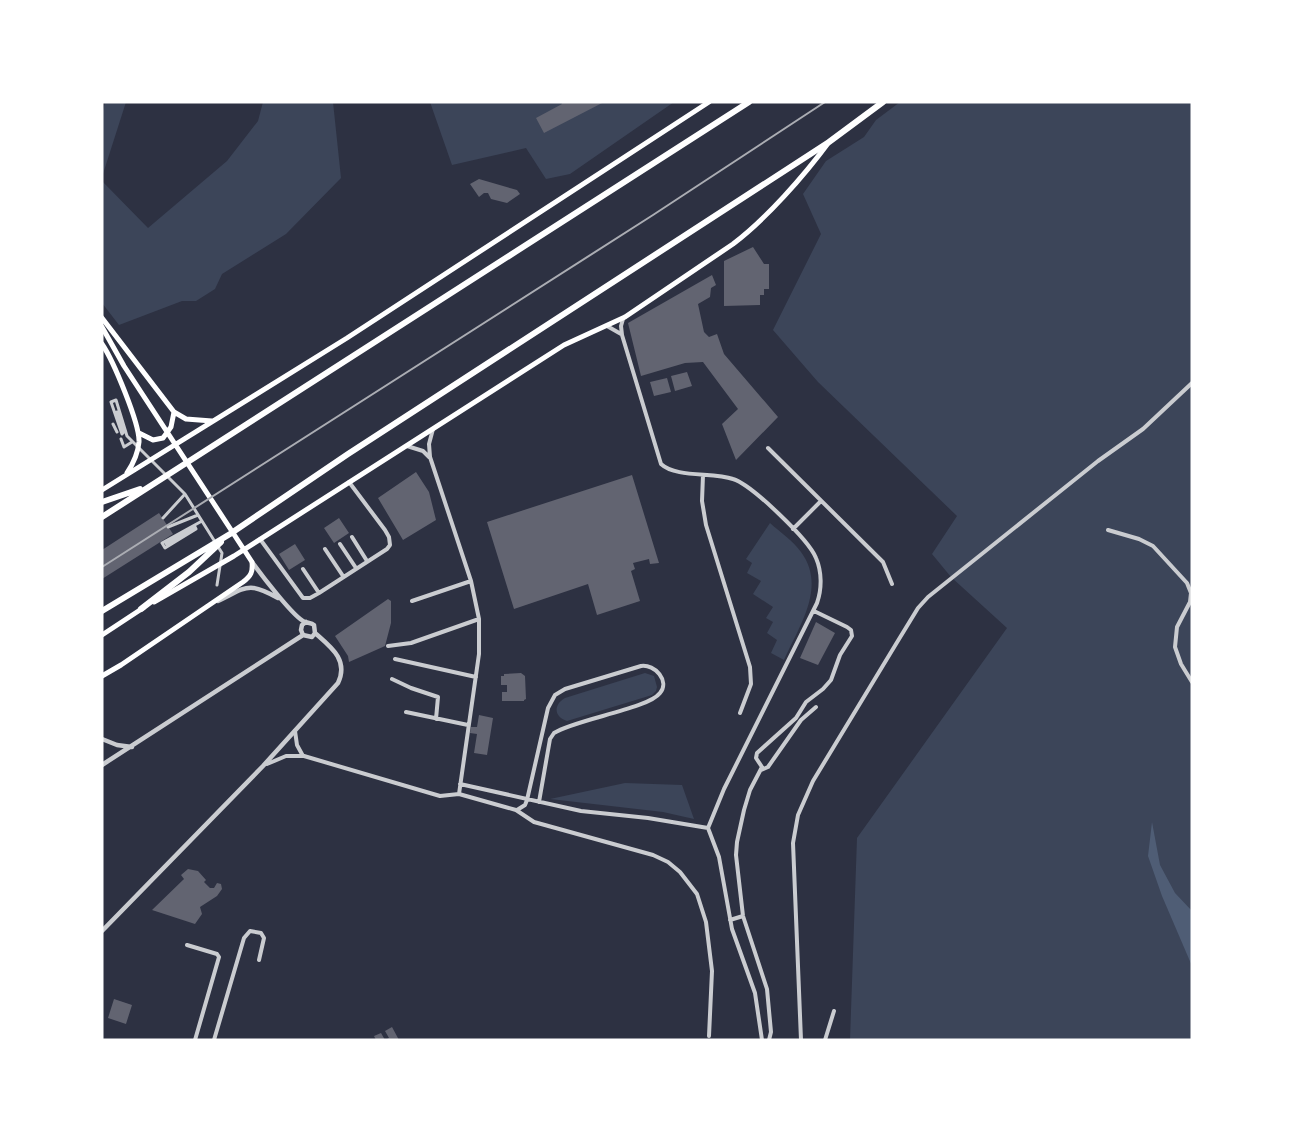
<svg xmlns="http://www.w3.org/2000/svg" width="1294" height="1142" viewBox="0 0 1294 1142" font-family="'PT Sans Narrow',sans-serif">
<style>
.green{fill:#3c4559}
.water{fill:#4f5d75}
.building{fill:#626471}
.lines{fill:none;stroke-linecap:round;stroke-linejoin:round}
.pedestrian{stroke:#caccd0;stroke-width:3}
.minor{stroke:#caccd0;stroke-width:4}
.tertiary{stroke:#caccd0;stroke-width:4.5}
.secondary{stroke:#fff;stroke-width:5}
.trunk{stroke:#fff;stroke-width:6}
.rail{stroke:#abadb3;stroke-width:2}
</style>
<rect width="100%" height="100%" fill="#2d3142"/>
<path class="green" d="M105 102H126L102 177V115Z
M263 102H333L341 178 286 234 222 274 215 289 196 301H182L119 325 102 303V181L148 228 227 161 258 121Z
M430 102H674L570 174 546 179 526 148 452 165Z
M900 102H1192V1040H850L857 838 1007 628 951 577 932 554 957 516 818 382 773 330 821 234 803 194 826 161 864 137 876 120Z
M770 523C780 532 793 541 801 552 827 587 799 626 784 660L771 653 777 640 767 633 773 622 766 618 773 607 753 594 761 581 747 573 752 563 746 559Z
M645 673 654 676 657 687 656 691 652 695 567 721C554 717 553 705 565 698Z
M625 783 682 785 694 819 663 812 550 799Z"/>
<path class="water" d="M1152 822 1160 865 1175 893 1192 911V966L1162 896 1148 856Z"/>
<path class="building" d="M561 102H604L544 133 536 118 562 104Z
M479 179 517 190 520 194 507 203 491 199 488 193H484L479 197 470 184Z
M753 247 764 264H769V289H764V295H760V305L724 306V261Z
M712 275 716 285 711 288 710 297 698 304 704 332 709 337 717 334 724 354 778 417 736 460 722 424 738 409 703 362 685 363 641 376 628 323Z
M687 372 692 386 675 391 671 376Z
M667 378 671 392 654 396 650 382Z
M416 472 429 492 436 520 403 540 378 498Z
M632 475 659 563 650 564 649 559 633 563 635 569 631 571 640 601 597 615 588 584 514 609 487 522Z
M159 513 173 534 102 579V550Z
M339 518 349 533 334 543 324 528Z
M295 544 305 560 289 570 279 554Z
M388 599 391 601V623L385 646 349 662 348 656 335 636Z
M816 622 835 633 818 665 800 658Z
M521 673 525 676 526 699 524 700V701H502V692H507V685H501V676H504V674Z
M479 715 493 718 487 755 474 753 477 734 470 733 471 727H477Z
M188 869 198 871 206 880 204 882 210 888H214L217 883 221 884 222 889 217 896 200 907 202 914 195 924 152 910 184 879 181 875Z
M114 999 132 1005 126 1024 108 1018Z
M392 1027 399 1040H376L374 1036 381 1033 385 1040 389 1038 385 1031Z"/>
<g class="lines">
<path class="pedestrian" d="M117 412 123 433 122 434 111 402 116 400 127 436 185 494 222 553 217 585
M113 424 117 432
M121 439 124 447 132 442
M163 518 185 494
M168 527 198 515
M195 529 167 545 166 543 195 527 196 529 165 548 162 543 202 521"/>
<path class="minor" d="M623 319 621 326 622 335 661 464C676 478 713 472 733 479 752 485 809 540 816 558 822 572 822 589 817 603L724 789 708 828
M607 326 621 334
M433 429 429 444 430 457 471 581 479 619V654L459 794
M407 446 423 451 429 457
M768 448 883 562 892 584
M703 475 702 501 706 525 750 667 751 684 740 713
M793 529 821 501
M1108 530 1139 539 1153 546 1187 583 1191 593 1190 602 1177 627 1175 647 1181 664 1192 682
M352 537 367 561
M260 539 303 598H310L319 593 387 549 390 545 389 537 385 530 349 482
M340 544 356 568
M325 549 343 576
M303 569 319 593
M412 601 471 581
M388 646 411 643 479 619
M395 659 476 677
M392 679 411 688 438 697 436 719
M406 712 468 725
M295 731 297 745 303 756
M267 764 286 756H304L440 796 459 794 516 810 534 822 653 855 668 862 680 872 697 894 706 922 712 971 709 1036
M761 770 768 767 801 720 816 707
M460 784 581 811 648 818 708 828
M517 810 525 805 527 800 548 708 555 695 565 689 641 666C655 664 670 681 660 693 648 709 576 719 554 733L550 739 539 802
M708 828 719 857 732 929 755 993 762 1040
M730 920 743 916
M187 945 217 954 219 957 195 1040
M214 1040 244 938 250 931 261 933 264 938 259 960
M769 1040 771 1032 767 989 743 916 736 855 737 842 744 810 750 790 762 767 756 758 757 753 796 718 806 702 823 689 831 680 840 655 852 636 851 630 847 627 814 611
M801 1040 793 843 798 815 813 781 896 644 918 608 928 597 1098 461 1143 429 1192 383
M825 1040 834 1011"/>
<path class="tertiary" d="M252 562C260 573 294 618 305 622 308 623 312 623 314 625L315 633 312 637 303 635 301 630 302 625 306 622
M218 601C247 587 248 581 278 598
M102 739 117 745 132 747
M102 765 303 635
M102 931 263 766 338 683C349 660 331 647 315 633"/>
<path class="secondary" d="M102 318 174 412 186 419 212 421
M102 327 124 366 252 562C253 572 251 576 243 582L121 665 102 676
M102 344C113 360 140 424 139 442 138 453 133 464 127 473
M139 433 153 440 163 438 171 427 174 412
M102 490 347 338 709 102
M154 602 234 556 564 345 625 317 733 244C766 219 804 176 829 142
M102 635 143 608"/>
<path class="trunk" d="M102 502 140 489
M102 517 749 102
M141 609 189 572 221 542
M102 611 230 534 348 454 829 142 883 102"/>
<path class="rail" d="M102 567 653 215 825 102"/>
</g>
<rect width="1294" height="1142" fill="none" stroke="#ffffff" stroke-width="207"/>
</svg>
